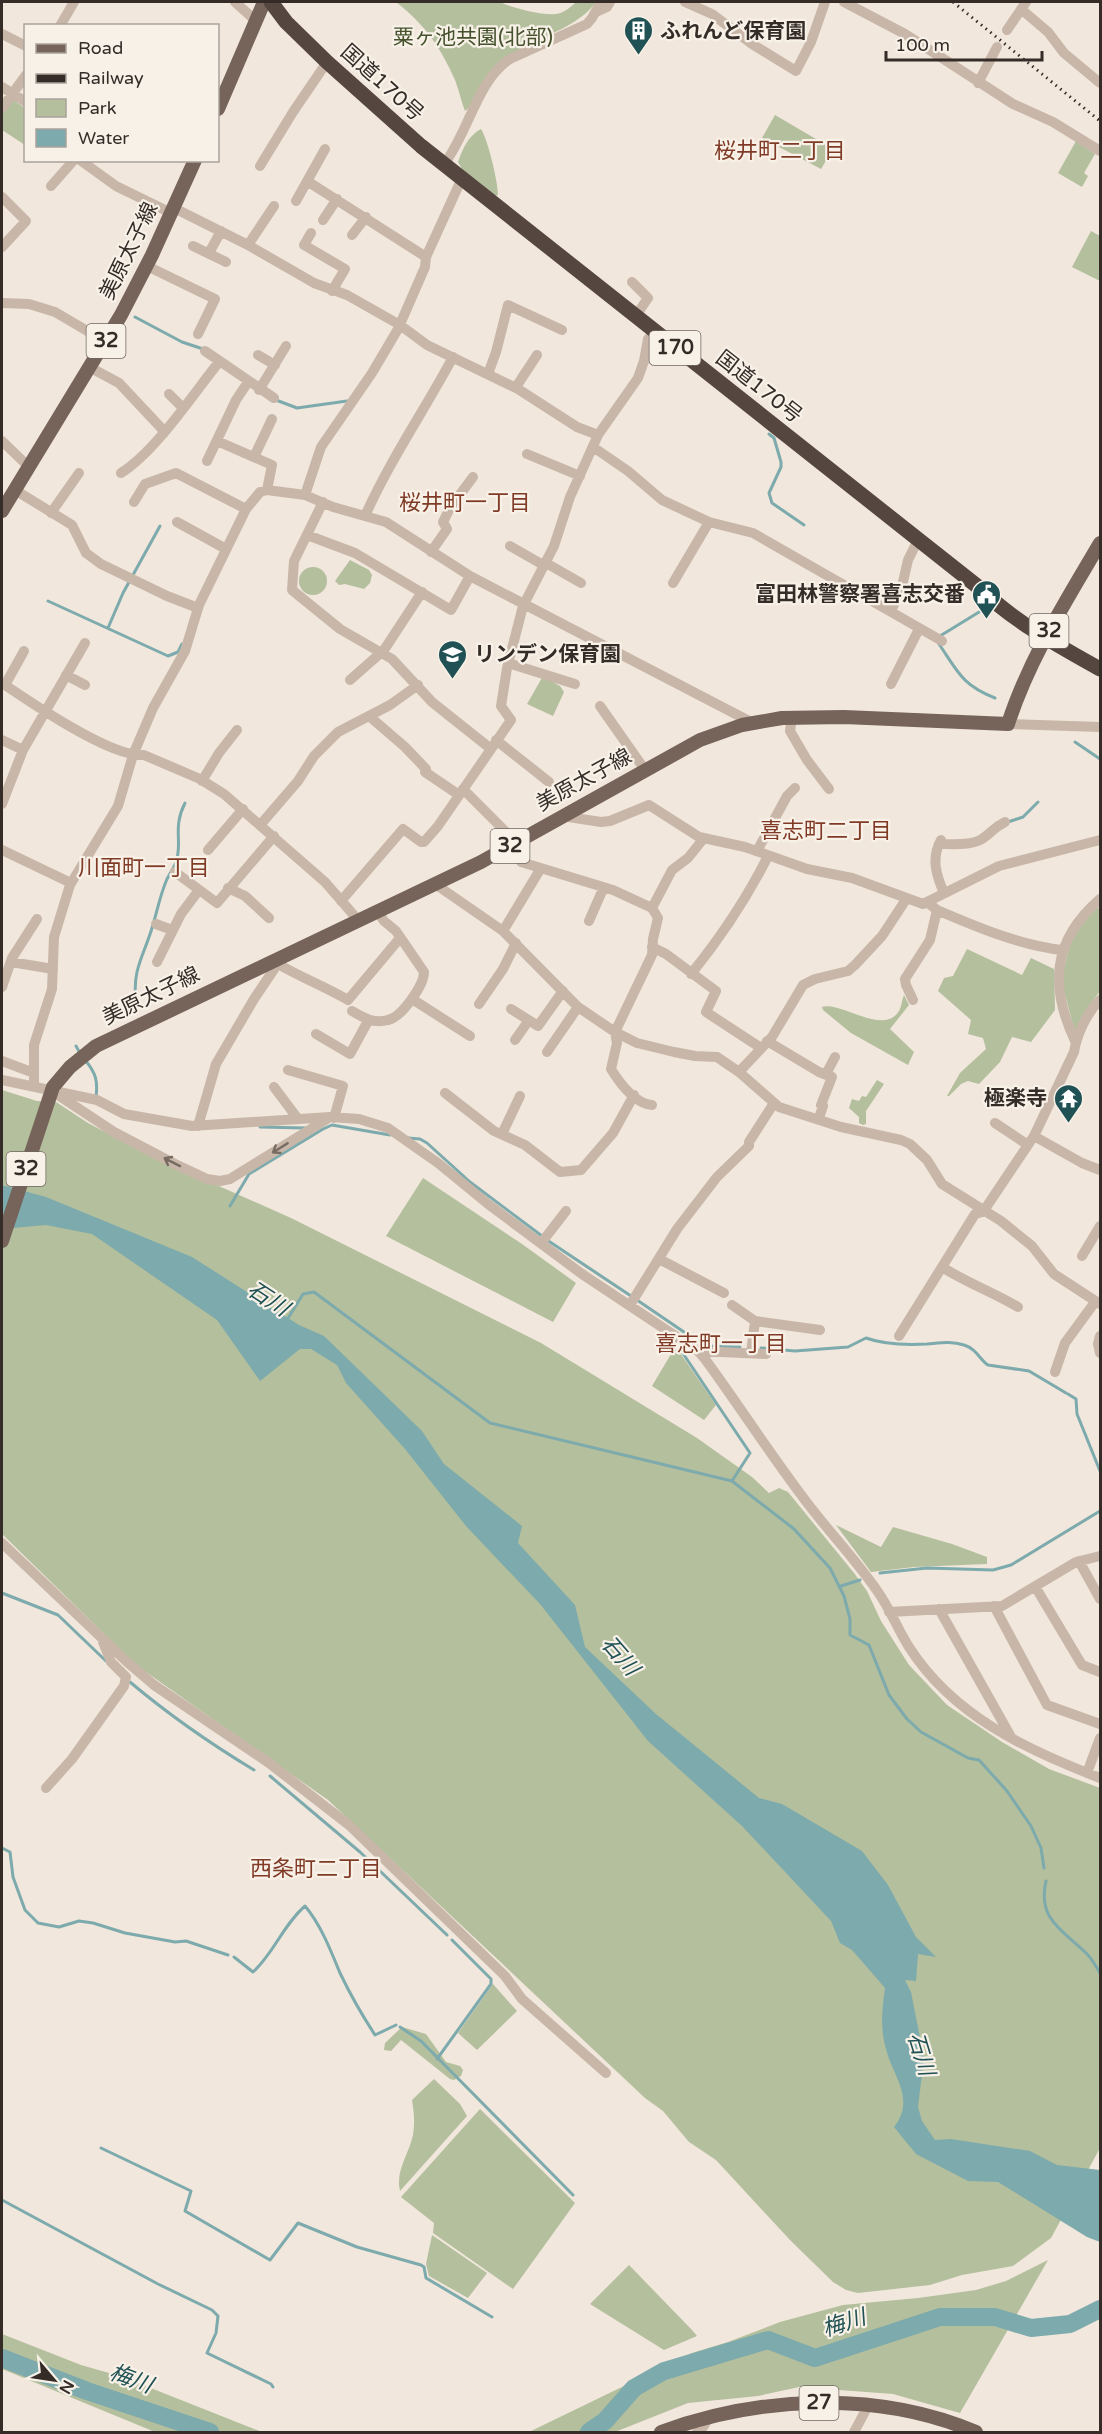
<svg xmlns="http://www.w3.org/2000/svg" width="1102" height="2434" viewBox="0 0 1102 2434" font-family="'Varela Round','Noto Sans JP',sans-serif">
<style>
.green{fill:#b4bf9d}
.water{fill:#7daaac}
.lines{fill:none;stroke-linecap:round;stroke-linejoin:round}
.stream{stroke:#7daaac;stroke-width:3}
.river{stroke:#7daaac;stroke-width:18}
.minor{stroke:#c8b7a9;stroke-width:10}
.major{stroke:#76635a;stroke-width:14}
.highway{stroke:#564640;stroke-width:15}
.rail{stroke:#352c28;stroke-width:3;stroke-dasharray:1.5 4.5;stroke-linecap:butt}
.oneway{stroke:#776b62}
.labels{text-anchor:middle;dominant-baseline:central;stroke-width:4.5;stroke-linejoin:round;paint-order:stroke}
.shield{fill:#f8f1e8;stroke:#706762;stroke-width:1.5}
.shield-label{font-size:20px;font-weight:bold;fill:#352c28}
.poi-label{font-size:21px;font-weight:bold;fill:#352c28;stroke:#f8f1e8;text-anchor:start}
.park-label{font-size:21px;fill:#45522d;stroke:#f8f1e8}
.street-label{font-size:21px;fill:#352c28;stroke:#f8f1e8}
.neighbourhood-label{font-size:22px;fill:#803b26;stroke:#f8f1e8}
.water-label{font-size:22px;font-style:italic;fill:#205155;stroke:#f8f1e8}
</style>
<rect width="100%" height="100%" fill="#f1e7dc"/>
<path class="green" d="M396 2H500C512 8 543 16 556 14 564 13 571 7 576 2H596C579 26 546 34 522 49 504 61 484 96 465 111 461 101 459 90 455 80 440 46 425 25 396 2Z
M12 99 25 108V145L2 130V114Z
M775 115 833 149 821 169 762 138Z
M481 129C488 140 498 182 498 195L493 196 465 174 458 162C463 148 468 136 481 129Z
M1076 141 1095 154 1084 173 1088 176 1082 187 1058 173Z
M1091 231 1100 236V281L1072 267Z
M350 560 369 570 372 575 370 583 364 589 345 584 339 585 335 581Z
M299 581a14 14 0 1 1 28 0a14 14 0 1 1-28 0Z
M543 676 560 686 564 692 553 716 527 704Z
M1096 906 1100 909V991L1092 1002 1075 1033 1061 979 1073 933Z
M967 949 1022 975 1031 958 1054 969 1055 1010 1031 1042 1012 1037 1000 1062 979 1084 968 1081 961 1084 949 1096H947L960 1073 986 1049 983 1038 968 1034 971 1020 938 991 944 978 953 976Z
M904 995 909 1005 890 1029 914 1052 908 1065 851 1033 823 1010 822 1007C841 1001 886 1038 900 1009 902 1004 902 999 904 995Z
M877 1080 884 1084 866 1111V1124L863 1125 859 1123V1117L849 1108 852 1099 859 1101 862 1096 866 1097Z
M2 1090 37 1101 56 1102 88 1123 149 1155 291 1218 541 1343 697 1438 752 1477 769 1493 779 1488 788 1492 854 1573 867 1591 881 1621 909 1665 947 1705 1002 1742 1049 1769 1100 1788V2148L1051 2238 1013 2266 962 2275 930 2285 858 2293 846 2290 833 2282 790 2240 716 2160 689 2142 663 2111 645 2098 328 1800 136 1665 2 1534V1197L5 1186 2 1185Z
M423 1178 522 1244 576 1283 553 1322 386 1236Z
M674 1349 678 1350 716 1405 704 1420 652 1386Z
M836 1525 881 1547 893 1527 952 1544 987 1557V1564L914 1567 871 1572Z
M493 1984 517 2011 477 2050 458 2033Z
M402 2027 426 2034 446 2062 460 2066 463 2070 461 2076 454 2080 450 2079 401 2040 391 2051 384 2050 385 2043Z
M434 2079 460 2104 467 2116 400 2191C395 2171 409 2154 413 2135 415 2123 414 2112 412 2100Z
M480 2109 575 2203 513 2289 433 2233 434 2223 401 2197Z
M432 2235 487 2273 468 2298 429 2276 426 2264Z
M1048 2260 960 2413 893 2394 799 2387 758 2396 688 2403 615 2432H529L692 2353 728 2342 780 2322 843 2305 918 2298 976 2290 1006 2281Z
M629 2265 692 2330 697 2336 664 2350 590 2304Z
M2 2334 81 2365 123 2377 262 2432H155L2 2369Z"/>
<path class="water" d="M2 1185 46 1197 192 1257 299 1325 324 1336 422 1431 444 1464 522 1526 518 1543 575 1605 585 1647 656 1714 759 1798 782 1804 862 1851 888 1885 916 1937 936 1957 918 1954 916 1981 905 1980 911 1992 924 2058 918 2107 922 2121 935 2140 951 2139 1030 2151 1057 2165 1100 2170V2242L1087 2237 998 2182 968 2181 916 2154 894 2127C916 2099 893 2077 886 2049 880 2028 882 2009 885 1988L852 1950 840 1943 831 1921 742 1826 648 1741 540 1604 466 1526 405 1449 346 1383 337 1365 311 1349H300L260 1381 217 1320 92 1234 46 1225 2 1229Z"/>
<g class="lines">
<path class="stream" d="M135 317 182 342 203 349
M276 400 297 408 347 401
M769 434 774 438 781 462V467L769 493 772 503 804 525
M48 601 168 656 178 652 182 644
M108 628 123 593 160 526
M940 636 984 609
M939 644C958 672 962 685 995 698
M1075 742 1100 759
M1008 822 1023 817 1038 802
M136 1000C132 970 144 955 152 928 157 912 160 895 167 879 170 873 174 868 176 862 183 843 172 828 185 803
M76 1046 81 1055
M85 1060C96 1073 98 1081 96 1097
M260 1127 305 1128
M408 1138 420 1139 427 1143 470 1182 542 1236
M230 1206 249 1174 323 1129 332 1125 390 1135
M547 1240 631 1296
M637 1300 684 1332 683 1337
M287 1320 303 1294 314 1292 490 1423 732 1481 794 1529 830 1568 844 1596 850 1619V1635L869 1645 889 1695 907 1719 921 1732 968 1758 979 1760 1007 1791 1031 1826 1041 1848 1044 1868
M684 1332 706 1346 740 1347
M681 1343 682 1352 750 1453 732 1481
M761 1348 795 1351 848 1347 866 1338C885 1345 907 1345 927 1344 940 1343 951 1341 964 1345 977 1349 979 1359 988 1365L1029 1371 1066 1393
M1068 1394 1076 1399 1077 1414 1100 1471
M880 1573 927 1568 993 1570 1011 1565 1100 1511
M841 1586 860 1580
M2 1593 58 1615 106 1661
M130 1682C169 1715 211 1744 254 1770
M270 1776 360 1852 447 1935
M2 1848 10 1852 13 1877 25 1910 38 1923 59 1927 79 1921 93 1923 125 1933 175 1942 186 1941 228 1955
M1046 1881C1037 1920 1063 1930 1087 1954 1092 1959 1096 1966 1100 1973
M234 1957 253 1972C274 1953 283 1925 305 1906 321 1925 331 1951 340 1973 350 1994 362 2015 375 2035L396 2025
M400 2027 421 2041 573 2195
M437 2059 491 1984V1979L452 1940
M101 2148 191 2191 185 2211 270 2260 298 2223 357 2247 421 2265 424 2267 426 2278 492 2317
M2 2200 158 2284 212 2310 218 2316 216 2333 207 2353 271 2384 273 2387"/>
<path class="river" d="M2 2358 87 2391 210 2432
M589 2432 605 2421 634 2388 664 2371 768 2340 815 2358 940 2317H995L1031 2328 1070 2324 1100 2309"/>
<path class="minor" d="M235 2 255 20
M685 2 712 14 752 44 796 71 811 42 825 2
M844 2 905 34 1013 104 1053 122 1100 151
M1021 9 1048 32 1064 53 1100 83
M596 12 607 7 610 2
M60 26 74 2
M1007 30 1026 2
M2 34 26 46
M978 83 997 47
M2 87 26 102
M2 108 26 75
M80 160 116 186 171 213
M444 164C468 134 477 80 510 59L587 24 592 18 601 2
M260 166 293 112 327 62
M307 181 426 257
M51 186 74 160
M2 197 26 221 2 247
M296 201 325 149
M174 208 248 245 314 283 347 295 400 325 427 345 518 389 577 427 598 435
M323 220 337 199
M311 233 304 245 345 269 332 291
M352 235 366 217
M248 245 274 206
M193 246 226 262
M209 253 221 231
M147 266 215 299 198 334
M632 282 648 298 635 317
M2 303 29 304 55 312 106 342
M205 351 274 398
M258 355 275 365
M91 368 119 383 164 431
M488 374 496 352 508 305 562 330
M516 387 537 355
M259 390 286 346
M169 394 183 408
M2 441 29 467
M217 441 272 465 267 490
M593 447 628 471 662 500 709 522 753 533 942 641
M527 454 580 476
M254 457 272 419
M207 461 236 400 248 382
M121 473C156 451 193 394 219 362
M15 490 72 525 86 553 101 564 167 596 198 608
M305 495 321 447 372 373 398 329 425 267 426 257 462 178
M134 502 145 484 176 473 246 509
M323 502 294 561 292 590 340 629 392 659 432 702 491 749
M51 513 79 473
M365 516C390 460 424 411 453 357
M177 522 226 549
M307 535 355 553 451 610 470 576
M510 546 545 566
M431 552 447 529 443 522 450 508 473 477
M546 563 581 583
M673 583 709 522
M891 611 902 586 908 560 918 540
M24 651 5 685C33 704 112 758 144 755L200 779 224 794 325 882 358 920
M508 663 575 684
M66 675 85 685
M350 680 384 650 422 592
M891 684 919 629
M600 706 645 770
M369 716 405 747 426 769 425 772 459 795
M792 717 790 731 807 760 829 789
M1008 724 1100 727
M2 740 23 750
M496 740 549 782
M202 781 219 753 237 730
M463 789 511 837 521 862 613 890 652 908 658 918 653 939 652 955 615 1032 617 1043 611 1069C619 1082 635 1104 652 1105
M2 804 23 750 85 643
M562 816 601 822 610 821 649 805 699 837 745 847 807 869 852 878 923 904 999 866 1100 840
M261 824 298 781 314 756 338 732 390 705 418 685
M941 840C931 858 936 875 944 893
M939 844C952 844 970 846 982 839 991 833 993 828 1005 822
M2 850 71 883
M208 850 243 809
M757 851 787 796 795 788
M175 872 217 903 274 836
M435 884 503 931 578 1007 615 1032 637 1043 674 1052 695 1056 717 1057 739 1072 779 1107 841 1127 901 1140 910 1144 927 1160 942 1184 1001 1221 1032 1246 1054 1274 1100 1304
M228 888 245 896 269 918
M341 901 403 829 421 842H424L438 826 511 720 501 706 507 668 523 606 554 546 570 497 598 435 638 378 644 361 648 339 654 332
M927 902 937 910C977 927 1019 945 1062 950
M652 908 672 870 688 858 704 838
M589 921 603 889
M156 924 172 930
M503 931 541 868
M652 947 666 954 716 991 706 1012 761 1048
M11 962 53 969
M157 962 181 914 199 890
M278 964C302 978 324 986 348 1000L400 938
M691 974C721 937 747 898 768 856
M2 987 12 958 37 919
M412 999 470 1036
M913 1000 906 985 905 979 930 940 937 910
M479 1004 503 969 516 943
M511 1009 538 1026 563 991
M352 1011C364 1018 374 1024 388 1020 402 1017 424 985 424 972L396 931 384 921 377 911
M316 1034 350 1054 368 1021
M515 1040 529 1020
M767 1041 819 1072 832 1077 821 1105 823 1106 819 1118
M1076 1043C1049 987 1052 940 1100 899
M547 1052 578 1007
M2 1061 34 1073
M288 1070 343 1086 334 1118
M739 1072 772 1037 803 985 815 979 848 971 855 965 882 936 907 898
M826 1074 835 1057
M2 1080 97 1100 124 1114 192 1126 330 1117 359 1119 388 1128 438 1163 488 1204 582 1274 698 1351 705 1359C738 1404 768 1451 802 1496 826 1529 855 1558 878 1592 890 1609 898 1630 909 1647 953 1716 1027 1750 1100 1778
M34 1086V1045L52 989 54 937 70 885 118 806 133 755 153 708 185 651 199 605 246 509 260 492 267 490 305 495 333 507 386 522 470 576 751 722
M274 1087 298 1119
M445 1093 494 1131 525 1145 560 1172 581 1170 613 1133 634 1095
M58 1095 114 1132 175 1164 207 1179 220 1181 230 1179 327 1119
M995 1123 1028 1145
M198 1126 216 1064 254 999 283 956
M502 1134 520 1096
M1034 1136 1082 1163 1100 1170
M542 1242 566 1211
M1082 1256 1100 1226
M659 1259 724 1293
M942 1267C967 1283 993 1292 1018 1307
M630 1305 677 1229 717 1177 749 1146V1142L774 1103
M732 1305 755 1321
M899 1336 975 1214 983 1212 1034 1136 1074 1052C1077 1034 1087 1013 1100 1000
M1100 1336 1098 1344 1100 1353
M698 1351 766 1354
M751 1353 755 1321 820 1330
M1055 1372 1065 1343 1095 1302
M2 1543 127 1662 154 1685 269 1763 349 1825 505 1976 522 1999 606 2073
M1079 1561 1100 1599
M1036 1588 1082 1665 1100 1672
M994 1606 1047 1705 1100 1724
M939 1609 1011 1737
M889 1612 1002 1606 1076 1562 1100 1556
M1087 1773 1100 1738
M46 1788 72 1759 124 1686 126 1677 111 1662 103 1642
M697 2432 701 2430 709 2418
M854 2432 868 2406"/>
<path class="major" d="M218 109 264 2
M2 511 121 315 152 255 195 160
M2 1241 53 1087 70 1067 96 1046 481 862 700 740 742 725 782 718 844 717 1008 724C1029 659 1066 601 1100 543
M661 2432C760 2396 877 2390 976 2432"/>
<path class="highway" d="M271 2 286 22 327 62 421 146 977 586C1013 621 1057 645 1100 669"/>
<path class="rail" d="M953 2 1100 121"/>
</g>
<defs><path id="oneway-shaft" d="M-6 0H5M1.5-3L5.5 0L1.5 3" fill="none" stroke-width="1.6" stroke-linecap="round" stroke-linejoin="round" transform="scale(1.5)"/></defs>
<g class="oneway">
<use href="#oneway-shaft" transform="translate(280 1148) rotate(148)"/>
<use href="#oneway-shaft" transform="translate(172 1162) rotate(-153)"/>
</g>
<defs>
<symbol id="building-pin" viewBox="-11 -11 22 30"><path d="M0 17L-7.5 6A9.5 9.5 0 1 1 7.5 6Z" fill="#205155" stroke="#f8f1e8"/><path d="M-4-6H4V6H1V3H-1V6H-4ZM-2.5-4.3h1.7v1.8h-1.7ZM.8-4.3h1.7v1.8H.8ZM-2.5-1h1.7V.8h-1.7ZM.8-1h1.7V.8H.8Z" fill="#fff"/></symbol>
<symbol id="civic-pin" viewBox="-11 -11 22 30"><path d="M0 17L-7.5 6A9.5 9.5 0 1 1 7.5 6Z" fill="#205155" stroke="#f8f1e8"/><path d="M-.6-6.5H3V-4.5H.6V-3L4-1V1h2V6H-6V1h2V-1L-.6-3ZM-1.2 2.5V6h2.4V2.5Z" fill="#fff"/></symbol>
<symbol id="school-pin" viewBox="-11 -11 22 30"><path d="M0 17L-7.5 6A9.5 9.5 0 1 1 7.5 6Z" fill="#205155" stroke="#f8f1e8"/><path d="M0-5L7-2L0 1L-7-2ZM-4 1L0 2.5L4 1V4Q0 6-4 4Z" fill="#fff"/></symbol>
<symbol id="temple-pin" viewBox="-11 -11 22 30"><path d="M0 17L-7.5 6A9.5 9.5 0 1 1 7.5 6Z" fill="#205155" stroke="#f8f1e8"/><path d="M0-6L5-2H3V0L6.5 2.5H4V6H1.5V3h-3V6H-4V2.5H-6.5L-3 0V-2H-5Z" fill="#fff"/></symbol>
</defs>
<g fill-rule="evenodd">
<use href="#building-pin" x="622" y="14" width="33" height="45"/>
<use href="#civic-pin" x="970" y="578" width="33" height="45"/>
<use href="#school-pin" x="436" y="638" width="33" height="45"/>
<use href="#temple-pin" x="1052" y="1082" width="33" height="45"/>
</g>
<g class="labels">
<g class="shield">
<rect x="86.5" y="324" width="39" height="34" rx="4.5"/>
<rect x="649.5" y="331" width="51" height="34" rx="4.5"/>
<rect x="1029.5" y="614" width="39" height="34" rx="4.5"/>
<rect x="490.5" y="829" width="39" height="34" rx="4.5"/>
<rect x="6.5" y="1152" width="39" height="34" rx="4.5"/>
<rect x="799.5" y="2386" width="39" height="34" rx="4.5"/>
</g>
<g class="shield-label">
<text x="106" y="341">32</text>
<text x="675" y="348">170</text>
<text x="1049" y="631">32</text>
<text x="510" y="846">32</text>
<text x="26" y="1169">32</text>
<text x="819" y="2403">27</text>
</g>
<g class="poi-label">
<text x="660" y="31">ふれんど保育園</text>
<text x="965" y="594" text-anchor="end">富田林警察署喜志交番</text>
<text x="474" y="654">リンデン保育園</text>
<text x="1047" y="1098" text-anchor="end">極楽寺</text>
</g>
<g class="park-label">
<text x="473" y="37">粟ヶ池共園(北部)</text>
</g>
<g class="street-label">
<text transform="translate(382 83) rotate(42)">国道170号</text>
<text transform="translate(129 251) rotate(-64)">美原太子線</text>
<text transform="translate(759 387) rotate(38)">国道170号</text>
<text transform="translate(584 780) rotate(-29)">美原太子線</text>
<text transform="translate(151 996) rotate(-26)">美原太子線</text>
</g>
<g class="neighbourhood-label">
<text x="780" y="151">桜井町二丁目</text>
<text x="465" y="503">桜井町一丁目</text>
<text x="826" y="831">喜志町二丁目</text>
<text x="144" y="868">川面町一丁目</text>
<text x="721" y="1344">喜志町一丁目</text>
<text x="316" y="1869">西条町二丁目</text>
</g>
<g class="water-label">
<text transform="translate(268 1299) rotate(33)">石川</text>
<text transform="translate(620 1656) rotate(49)">石川</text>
<text transform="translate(921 2054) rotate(73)">石川</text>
<text transform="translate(844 2323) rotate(-18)">梅川</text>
<text transform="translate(131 2379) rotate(20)">梅川</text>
</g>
</g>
<rect width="1102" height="2434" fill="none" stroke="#352c28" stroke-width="6"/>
<rect x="24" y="24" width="195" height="138" fill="#f8f1e8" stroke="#aaa29b" stroke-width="1.5"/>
<rect x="36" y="44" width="30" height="9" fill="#76635a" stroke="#aaa29b" stroke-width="1.5"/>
<text x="78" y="54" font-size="18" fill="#352c28">Road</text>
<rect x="36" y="74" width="30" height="9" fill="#352c28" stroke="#aaa29b" stroke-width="1.5"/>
<text x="78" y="84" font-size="18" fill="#352c28">Railway</text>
<rect x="36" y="99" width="30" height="18" fill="#b4bf9d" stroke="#aaa29b" stroke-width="1.5"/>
<text x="78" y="114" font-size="18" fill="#352c28">Park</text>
<rect x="36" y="129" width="30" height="18" fill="#7daaac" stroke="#aaa29b" stroke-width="1.5"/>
<text x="78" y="144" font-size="18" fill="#352c28">Water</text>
<g transform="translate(54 2380) rotate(119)" stroke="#f8f1e8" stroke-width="4.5" paint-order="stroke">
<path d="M0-4.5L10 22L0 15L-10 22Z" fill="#352c28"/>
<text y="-9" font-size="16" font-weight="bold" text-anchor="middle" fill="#352c28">N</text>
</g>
<path d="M886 51v9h156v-9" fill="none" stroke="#352c28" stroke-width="3"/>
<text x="895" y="51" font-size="18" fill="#352c28" stroke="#f8f1e8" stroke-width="4.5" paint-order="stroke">100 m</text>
</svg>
